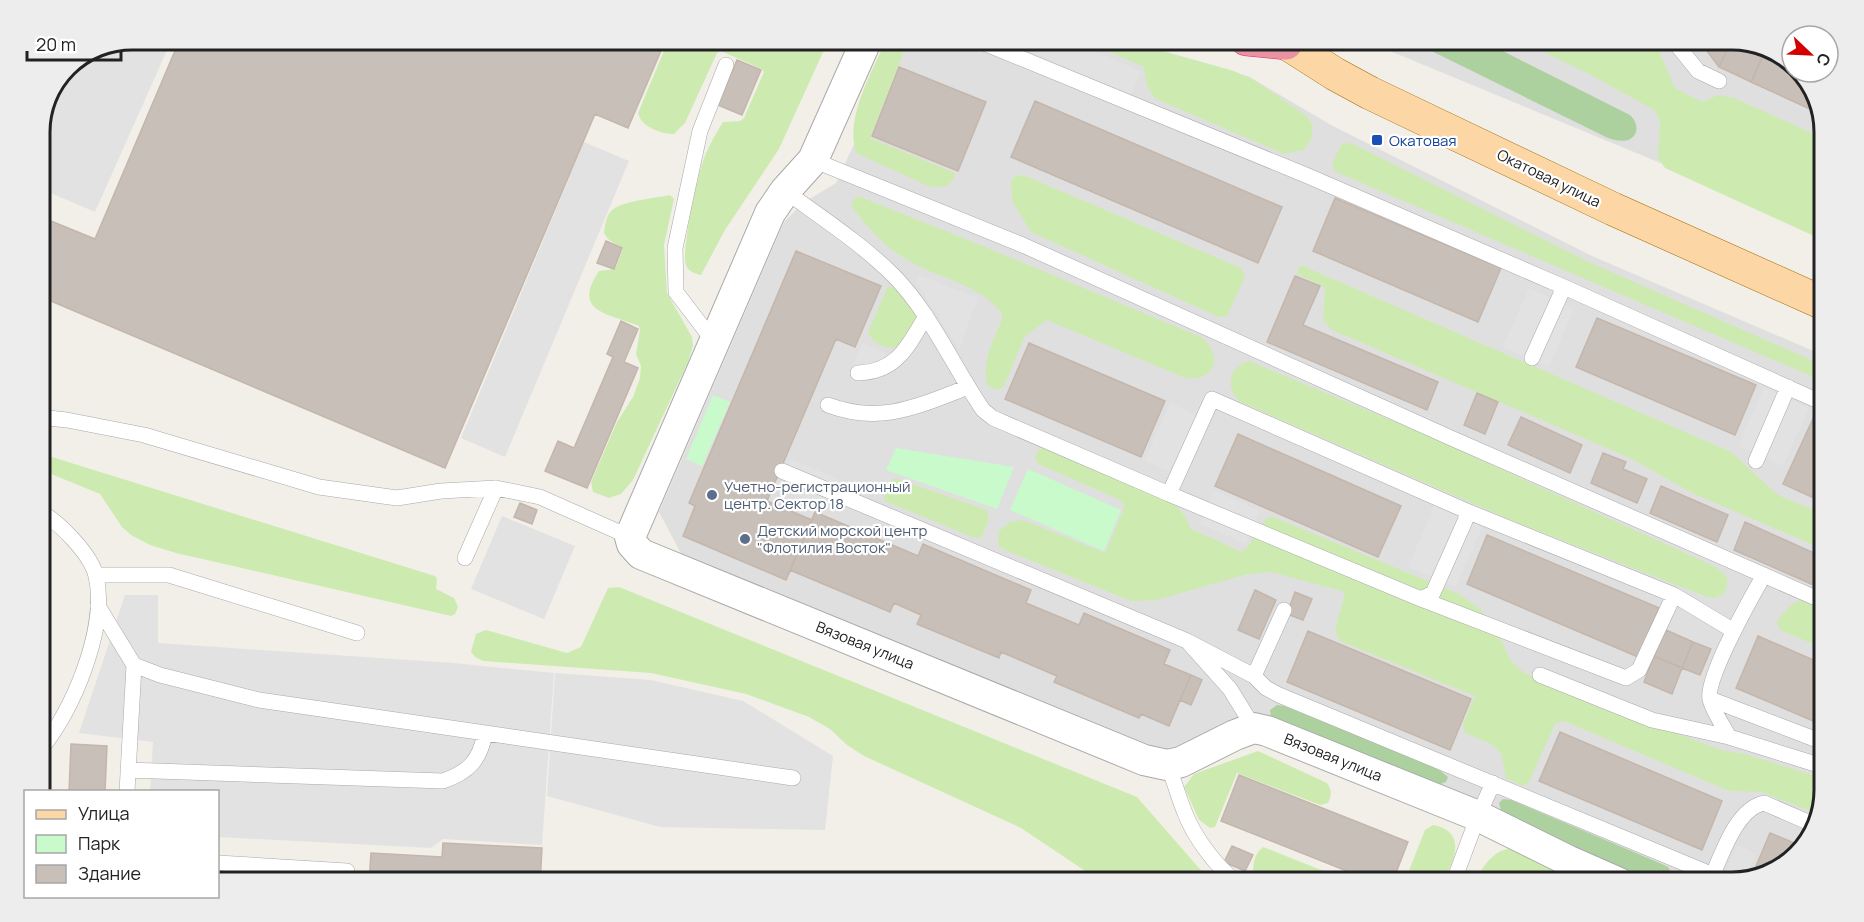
<svg xmlns="http://www.w3.org/2000/svg" width="1864" height="922" viewBox="0 0 1864 922" font-family="Manrope,sans-serif">
<style>
.residential{fill:#e0dfdf}
.grass{fill:#cdebb0}
.forest{fill:#add19e}
.park{fill:#c8facc}
.parking{fill:#e2e2e2}
.building{fill:#c7bfb8;stroke:#c4b6ab;stroke-width:1.5}
.lines{fill:none;stroke-linecap:round;stroke-linejoin:round}
.lane-casing{stroke:#a9a9a9;stroke-width:16}
.street-casing{stroke:#a9a9a9;stroke-width:32}
.primary-casing{stroke:#a06b00;stroke-width:34}
.highway-casing{stroke:#dc2a67;stroke-width:34}
.lane{stroke:#fff;stroke-width:15}
.street{stroke:#fff;stroke-width:30}
.primary{stroke:#fcd6a4;stroke-width:33}
.highway{stroke:#e892a2;stroke-width:33}
.transit-dot{fill:#1a4fb4;stroke:#fff;stroke-width:2}
.service-dot{fill:#5c6f8a;stroke:#fff;stroke-width:2}
.labels{text-anchor:middle;dominant-baseline:central;stroke-width:4.5;stroke-linejoin:round;paint-order:stroke}
.transit-label{font-size:15px;fill:#164399;stroke:#fff;text-anchor:start}
.street-label{font-size:15px;fill:#222;stroke:#fff}
.service-label{font-size:15px;fill:#4e5e75;stroke:#fff;text-anchor:start}
.rim{fill:none;stroke:#222;stroke-width:3}
</style>
<rect width="100%" height="100%" fill="#f2efe9"/>
<path class="residential" d="M903 39H1122L1187 61 1248 76 1331 125 1592 256 1825 356V790L1816 831 1783 868 1733 883H1662L1275 722 1251 716 1231 719 1192 743 1167 748 1139 744 685 561 659 512 784 222 803 203 836 183Z
M1361 39H1732L1773 48 1792 65V72H1800L1810 81 1825 126V231Z"/>
<path class="grass" d="M669 39H829L779 149 725 230 701 275C695 274 688 271 686 265 681 252 697 180 702 164 707 149 715 135 723 122L740 121 744 118 764 72 762 69 721 51 717 53 685 123 674 134C661 134 641 127 638 113Z
M1082 39H1120L1234 71 1254 80 1308 117 1313 127 1311 140 1304 150 1284 154 1156 99C1146 89 1146 81 1144 67Z
M1518 39H1654L1675 88 1702 102 1718 95 1734 98 1825 139V241L1665 168 1658 158 1660 120 1654 110 1593 76Z
M885 42C894 42 898 45 904 51L870 138 955 173C952 188 942 188 928 186L856 153C845 117 871 75 885 42Z
M1351 143 1589 262 1825 366V382L1336 172 1332 166 1336 155 1342 144Z
M1018 175 1028 177 1241 268 1245 277 1227 316 1219 317 1031 232 1012 201 1011 180Z
M670 195 674 199 664 245 667 293 692 337 693 346 688 362 633 480 621 494 609 498 593 492 591 482 617 422 633 397 640 378 641 366 636 354 640 330 639 326C609 313 571 313 599 271L615 269 623 249 608 239 604 233C605 225 606 216 612 210 622 201 656 198 670 195Z
M858 196 983 246 1203 338C1223 358 1215 382 1185 378L1047 320 1025 336 1004 386 998 390 988 386C980 364 994 340 1002 319L1001 312C976 282 935 278 904 258 880 243 868 227 851 206L854 199Z
M1303 266 1731 452 1778 495 1825 515V550L1692 493 1630 458 1332 330 1323 320 1325 291 1323 286 1297 274 1299 267Z
M888 286 894 288 918 317 900 345 893 348C884 348 871 342 868 332Z
M1249 361 1417 431 1716 567 1727 577V584L1724 594 1715 598 1707 597 1520 524 1240 402C1225 387 1228 367 1249 361Z
M1045 447 1175 505 1185 516 1191 529 1242 552C1255 542 1257 523 1271 516L1459 594 1481 610 1501 640 1511 661 1523 672 1578 696 1721 750 1745 754 1825 779V790L1819 814 1761 792 1729 791 1564 721 1555 724 1529 782 1523 786 1506 778 1501 753 1491 744 1465 733 1463 724 1475 696 1340 641 1335 630 1345 594 1342 591 1271 572 1248 574 1157 600 1131 601 1005 550 998 545 999 531 1010 522 1023 520 1105 553 1125 506 1118 499 1038 464C1033 456 1036 450 1045 447Z
M39 453 435 576 437 579 436 589 454 598 458 607 455 614 451 616 176 553 150 545 131 535 122 527 100 494 39 469Z
M895 478 987 510 989 518 982 537 975 538 885 501 884 496 890 481Z
M619 587 1137 797 1212 883H1103L1021 828 864 756 847 745 830 729 809 717 746 694 651 673 483 661 475 657 471 652 476 634 486 630 567 653 581 647 608 588Z
M1803 599 1825 609V649L1780 630 1777 622C1783 612 1792 603 1803 599Z
M1258 751 1327 783C1332 790 1332 795 1328 803L1320 805 1237 773 1215 827 1210 828 1199 820 1184 787 1194 774Z
M1433 825C1468 831 1455 864 1440 883H1404L1425 830Z
M1263 847 1344 879 1346 883H1264L1254 877C1252 866 1254 854 1263 847Z
M1511 848 1583 883H1475C1483 866 1492 851 1511 848Z"/>
<path class="forest" d="M1407 39H1479L1630 115C1638 122 1640 135 1628 140 1621 142 1614 140 1608 138Z
M39 539C49 553 53 569 39 582Z
M1277 705 1284 706 1437 768 1448 777 1446 782 1435 786 1271 717 1270 710Z
M1503 799 1511 800 1662 864 1668 867 1671 872 1668 880 1663 883 1649 880 1575 847 1501 811 1499 803Z"/>
<path class="park" d="M713 395 730 402 702 466 686 459Z
M896 448 1014 467 997 509 886 470Z
M1028 469 1121 510 1104 551 1010 510Z"/>
<path class="parking" d="M132 39H172L95 212 39 188V126L66 66Z
M1001 39H1066L1141 71 1131 95Z
M584 142 629 161 505 457 461 438Z
M919 275 978 298 959 349 915 281Z
M1529 288 1574 309 1549 367 1503 347Z
M862 343 906 362 887 373H873L853 365Z
M1764 388 1809 408 1783 466 1738 446Z
M1170 403 1197 415 1172 473 1145 461Z
M791 459 846 482 834 511 779 488Z
M1214 490 1260 511 1246 544 1200 524Z
M1434 506 1482 527 1456 587 1408 567Z
M502 516 575 546 544 619 471 589Z
M125 595H158V643L453 663 554 673 542 845 443 839 431 848 218 837V792L150 791 153 742 79 733Z
M555 673 651 680 743 701 833 756 825 830 660 827 547 796Z
M1737 845 1756 853 1746 879 1733 883H1721Z"/>
<path class="building" d="M180 39H666L628 128 595 114 445 468 39 296V200L46 204 41 217 95 239Z
M1698 39H1732L1719 67Z
M1732 39 1767 47 1751 82 1719 67Z
M1764 52 1790 63 1792 65V72H1800L1810 81 1821 114 1751 82Z
M737 60 761 70 742 115 718 105Z
M899 67 986 102 958 171 872 136Z
M1035 101 1282 207 1258 263 1011 157Z
M1335 198 1501 268 1478 322 1313 251Z
M606 241 622 248 614 269 597 263Z
M796 251 881 286 855 347 836 339 767 501 812 520 786 580 683 536 695 506 689 503Z
M1295 276 1320 286 1303 325 1438 382 1427 410 1267 342Z
M1597 318 1756 385 1735 435 1576 367Z
M621 321 638 329 624 362 638 368 587 488 545 471 558 441 574 448 613 357 607 354Z
M1029 343 1165 401 1141 457 1005 399Z
M1477 393 1498 402 1485 434 1464 425Z
M1817 410 1825 414V503L1783 484Z
M1521 417 1582 445 1570 473 1508 445Z
M1238 434 1401 506 1378 557 1215 486Z
M1603 453 1626 462 1623 469 1647 479 1637 503 1591 483Z
M1661 486 1728 515 1717 542 1650 513Z
M520 503 537 510 532 524 514 517Z
M815 512 918 556 923 544 1031 590 1026 603 1079 625 1084 613 1170 650 1164 664 1191 675 1169 726 1141 714 1139 718 1054 682 1057 676 1001 652 999 658 917 624 921 615 894 603 890 612 790 570Z
M1745 522 1825 558V590L1734 550Z
M1487 535 1659 608 1638 657 1467 584Z
M1255 590 1276 600 1259 639 1238 630Z
M1295 592 1312 599 1303 620 1287 614Z
M1666 630 1693 642 1682 668 1654 656Z
M1308 631 1471 699 1450 750 1287 682Z
M1758 636 1825 665V726L1736 688Z
M1693 642 1711 649 1700 675 1682 668Z
M1654 656 1682 668 1672 694 1644 682Z
M1191 675 1202 680 1191 705 1180 700Z
M1560 732 1722 801 1702 850 1539 781Z
M71 744 107 746 105 792H69Z
M1239 775 1408 842 1392 883H1377L1221 821Z
M1770 833 1802 846 1783 868 1751 878Z
M443 843 542 848 540 883H369L371 853 442 857Z
M1232 846 1253 855 1245 871 1224 862Z"/>
<g class="lines">
<defs>
<path id="lane" d="M974 39 1308 176 1564 287 1825 404
M1672 39 1698 71 1719 81
M813 160 1025 246 1451 438 1825 602
M785 191C822 218 862 244 894 276 931 314 953 366 983 410L993 418 1169 494 1212 399 1469 512 1674 595 1734 631
M714 342 676 292 675 248 700 131 726 65
M1532 358 1564 287
M858 373C897 372 908 346 926 316
M828 405C881 425 918 406 968 387
M39 417 67 420 144 435 319 487 397 498 441 491 496 488 540 497 630 537
M1756 461 1788 387
M782 471 1187 641 1230 689 1254 728
M1169 494 1421 599 1626 678 1639 670 1674 595
M39 511C58 521 91 554 96 576 108 626 73 713 39 751
M465 558 496 488
M96 575H169L357 633
M1421 599 1433 593 1469 512
M98 606 134 665 160 675 259 700 793 778
M1187 641 1254 676 1266 688 1279 695 1713 875
M1540 675 1652 720 1729 737 1825 767
M1254 676 1284 610
M1710 699 1825 743
M1729 737C1724 727 1712 710 1710 699 1705 679 1752 596 1764 575
M1167 765C1175 781 1178 797 1185 813 1194 837 1217 868 1238 883
M128 770 443 781C469 772 480 760 485 733
M127 792 134 665
M218 863 347 871
M1453 883 1478 816 1493 783
M1709 883C1721 858 1735 809 1764 803L1817 826"/>
<path id="street" d="M867 39 813 160 785 191 770 213 630 537 632 544 641 554 1144 760 1167 765 1181 762 1235 735 1254 728 1267 731 1478 816 1569 861 1619 883"/>
<path id="primary" d="M1280 39 1335 74 1370 93 1613 209 1825 304"/>
<path id="highway" d="M1246 39 1286 43"/>
</defs>
<use href="#lane" class="lane-casing"/>
<use href="#street" class="street-casing"/>
<use href="#primary" class="primary-casing"/>
<use href="#highway" class="highway-casing"/>
<use href="#lane" class="lane"/>
<use href="#street" class="street"/>
<use href="#primary" class="primary"/>
<use href="#highway" class="highway"/>
</g>
<rect class="transit-dot" x="1371" y="134" width="12" height="12" rx="3"/>
<g class="service-dot">
<circle cx="712" cy="495" r="6"/>
<circle cx="745" cy="539" r="6"/>
</g>
<g class="labels">
<g class="transit-label">
<text x="1389" y="140">Окатовая</text>
</g>
<g class="street-label">
<text transform="translate(1549 178) rotate(26)">Окатовая улица</text>
<text transform="translate(865 645) rotate(22)">Вязовая улица</text>
<text transform="translate(1333 757) rotate(22)">Вязовая улица</text>
</g>
<g class="service-label">
<text x="724" y="486">Учетно-регистрационный<tspan x="724" dy="17">центр. Сектор 18</tspan></text>
<text x="757" y="530">Детский морской центр<tspan x="757" dy="17">"Флотилия Восток"</tspan></text>
</g>
</g>
<path d="M0 0H1864V922H0ZM132 50H1732A82 82 0 0 1 1814 132V790A82 82 0 0 1 1732 872H132A82 82 0 0 1 50 790V132A82 82 0 0 1 132 50Z" fill="#ededed" fill-rule="evenodd"/>
<path class="rim" d="M132 50H1732A82 82 0 0 1 1814 132V790A82 82 0 0 1 1732 872H132A82 82 0 0 1 50 790V132A82 82 0 0 1 132 50Z"/>
<rect x="24" y="790" width="195" height="108" fill="#ffffff" stroke="#a7a7a7" stroke-width="1.5"/>
<rect x="36" y="810" width="30" height="9" fill="#fcd6a4" stroke="#a7a7a7" stroke-width="1.5"/>
<text x="78" y="820" font-size="18" fill="#222222">Улица</text>
<rect x="36" y="835" width="30" height="18" fill="#c8facc" stroke="#a7a7a7" stroke-width="1.5"/>
<text x="78" y="850" font-size="18" fill="#222222">Парк</text>
<rect x="36" y="865" width="30" height="18" fill="#c7bfb8" stroke="#a7a7a7" stroke-width="1.5"/>
<text x="78" y="880" font-size="18" fill="#222222">Здание</text>
<g transform="translate(1810 54) rotate(113)"><circle r="28" fill="#ffffff" stroke="#a7a7a7" stroke-width="1.5"/>
<path d="M0-4.5L10 22L0 15L-10 22Z" fill="#d40000"/>
<text y="-9" font-size="16" font-weight="bold" text-anchor="middle" fill="#222222">С</text>
</g>
<path d="M27 51v9h94v-9" fill="none" stroke="#222222" stroke-width="3"/>
<text x="36" y="51" font-size="18" fill="#222222" stroke="#ffffff" stroke-width="4.5" paint-order="stroke">20 m</text>
</svg>
